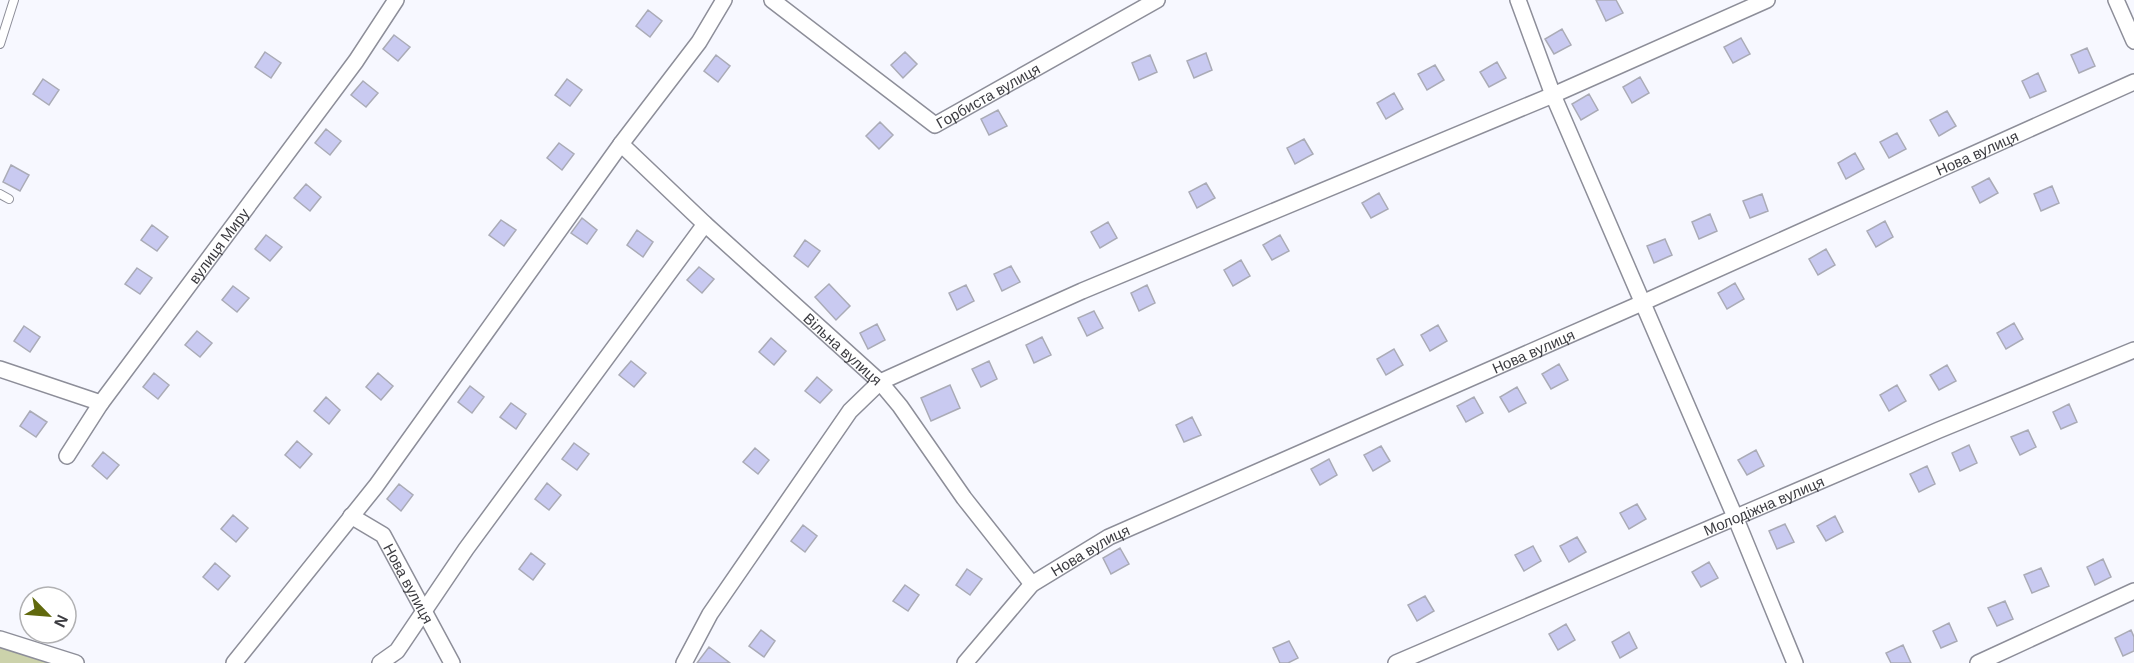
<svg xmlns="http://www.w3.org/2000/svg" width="2134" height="663" viewBox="0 0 2134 663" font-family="Arial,sans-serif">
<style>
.green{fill:#ccd2ab}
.building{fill:#c9caf1;stroke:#aaabb6;stroke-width:1.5}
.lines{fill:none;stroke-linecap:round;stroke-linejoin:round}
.lane-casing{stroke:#8d8e99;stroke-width:10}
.street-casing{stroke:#8d8e99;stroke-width:18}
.lane{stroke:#fff;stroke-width:8}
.street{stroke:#fff;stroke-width:15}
.labels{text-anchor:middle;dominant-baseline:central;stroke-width:4.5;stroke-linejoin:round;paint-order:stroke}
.street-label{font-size:15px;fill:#3c3c41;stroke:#fff}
</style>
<rect width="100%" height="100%" fill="#f7f8ff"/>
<path class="green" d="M0 644 57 663H0Z"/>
<path class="building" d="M1596 0H1616L1623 13 1606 21Z
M648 10 662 21 650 37 636 26Z
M1562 29 1571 45 1554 54 1545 39Z
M394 35 410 47 398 61 383 49Z
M1741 38 1750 54 1733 63 1724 47Z
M2087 48 2095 66 2079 73 2071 55Z
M265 52 281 63 271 78 255 67Z
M905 52 917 64 903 78 891 65Z
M1206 53 1212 70 1194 78 1187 61Z
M716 55 730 66 718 82 704 71Z
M1150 55 1157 72 1139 80 1132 63Z
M1497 62 1506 78 1489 87 1480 72Z
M1435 65 1444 80 1427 90 1418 74Z
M2038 73 2046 91 2030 98 2022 81Z
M1640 77 1649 93 1632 103 1623 87Z
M43 79 59 90 49 105 33 94Z
M567 79 582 90 570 106 555 95Z
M363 81 378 93 366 107 351 95Z
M1394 93 1403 109 1386 119 1377 103Z
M1589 94 1598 110 1581 120 1572 104Z
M998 110 1007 126 989 135 981 119Z
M1947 111 1956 126 1939 136 1930 120Z
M880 122 893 135 879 149 866 136Z
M326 129 341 141 330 155 315 143Z
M1897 133 1906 149 1889 158 1880 142Z
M1304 139 1313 154 1295 164 1287 148Z
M559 143 574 154 562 170 547 158Z
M1855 153 1864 169 1846 179 1838 163Z
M11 165 29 175 20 191 3 182Z
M1989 178 1998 193 1980 203 1972 187Z
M1206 183 1215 198 1197 208 1189 192Z
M306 184 321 197 310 211 294 198Z
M2052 186 2059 203 2041 211 2034 194Z
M1379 193 1388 209 1371 218 1362 203Z
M1762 194 1768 211 1750 218 1743 201Z
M1710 214 1717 231 1699 239 1692 222Z
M582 218 597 230 587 244 571 233Z
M501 220 516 230 504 246 489 235Z
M1885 221 1893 237 1876 247 1867 231Z
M1108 222 1117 238 1100 248 1091 232Z
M152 225 168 237 157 251 141 240Z
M637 230 653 242 643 257 627 245Z
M266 235 282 247 270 261 255 249Z
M1280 235 1289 251 1272 260 1263 245Z
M1665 239 1672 255 1654 263 1647 246Z
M805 240 820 251 808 267 794 256Z
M1826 249 1835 265 1818 275 1809 259Z
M1241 260 1250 276 1233 286 1224 270Z
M1011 266 1020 282 1002 291 994 274Z
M699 267 714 279 702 293 687 280Z
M137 268 152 278 140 294 125 284Z
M1735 283 1744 299 1727 309 1718 293Z
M829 284 850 306 836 320 815 297Z
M966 285 974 301 957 310 949 293Z
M1147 285 1155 303 1139 311 1131 293Z
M233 286 249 298 237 312 222 300Z
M1094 311 1103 328 1087 336 1078 318Z
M2014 323 2023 339 2006 349 1997 333Z
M877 324 885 340 868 349 860 333Z
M1438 325 1447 341 1430 351 1421 335Z
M24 326 40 337 30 352 14 341Z
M197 331 212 343 200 357 185 345Z
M1042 337 1051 355 1034 363 1026 345Z
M771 338 786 351 774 365 759 352Z
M1394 349 1403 365 1386 375 1377 359Z
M631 361 646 373 634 387 619 375Z
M989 361 997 379 981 387 972 369Z
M1559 364 1568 380 1551 389 1542 374Z
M1947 365 1956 381 1939 390 1930 375Z
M154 373 169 385 158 399 143 387Z
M378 373 393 386 381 400 366 387Z
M817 377 832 390 820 403 805 391Z
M950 385 960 408 931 421 921 398Z
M1897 385 1906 401 1889 411 1880 395Z
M470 386 484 397 472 413 458 402Z
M1517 387 1526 403 1509 412 1500 397Z
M326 397 340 410 329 424 314 411Z
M1474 397 1483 413 1466 422 1457 406Z
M511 403 526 414 516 429 500 417Z
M2069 404 2077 422 2061 429 2053 412Z
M30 411 47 422 36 437 20 426Z
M1192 417 1201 435 1184 442 1176 425Z
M2028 430 2036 447 2020 455 2011 437Z
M297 441 312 454 300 468 285 455Z
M574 443 589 454 577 470 562 459Z
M1969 445 1977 463 1960 471 1952 453Z
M1381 446 1390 461 1373 471 1364 455Z
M755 448 769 460 758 474 743 462Z
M1756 450 1764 466 1747 475 1738 460Z
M103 452 119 465 107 479 92 466Z
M1329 459 1337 475 1320 485 1311 469Z
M1927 466 1935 484 1919 492 1910 474Z
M547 483 561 495 549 510 535 499Z
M399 484 413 495 401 511 387 499Z
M1637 504 1646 519 1629 529 1620 513Z
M233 515 248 528 236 542 221 529Z
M1835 516 1843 532 1826 541 1817 526Z
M1785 524 1794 542 1777 549 1769 531Z
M803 525 817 536 805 552 791 541Z
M1577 537 1586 552 1569 562 1560 546Z
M1533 546 1541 561 1524 571 1515 555Z
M1120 548 1129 564 1111 574 1103 558Z
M531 553 545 564 533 580 519 569Z
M2103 559 2111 577 2095 585 2087 567Z
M1709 562 1718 578 1701 587 1692 572Z
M215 563 230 576 218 590 203 577Z
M2041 568 2049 586 2032 593 2024 575Z
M967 569 982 579 970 595 956 585Z
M905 585 919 595 908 611 893 601Z
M1425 596 1434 611 1417 621 1408 605Z
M2005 601 2013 619 1997 626 1988 608Z
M1949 623 1957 641 1941 648 1933 631Z
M1566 624 1575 640 1558 650 1549 634Z
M761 630 775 641 764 657 749 646Z
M2131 630 2134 637V651L2123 656 2115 638Z
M1629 632 1637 648 1620 658 1612 642Z
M1289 641 1298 658 1288 663H1280L1273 648Z
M1903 645 1911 663H1891L1886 653Z
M709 647 730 663H697Z"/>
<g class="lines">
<defs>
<path id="lane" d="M0 44 14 0
M0 194 9 199"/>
<g id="street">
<path id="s1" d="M772 0 935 125 1157 0"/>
<path d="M1518 0 1553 95 1736 519 1795 663"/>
<path d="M2116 0 2134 41"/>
<path id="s2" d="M621 144 705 224 880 382 900 406 964 498 1032 584"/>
<path id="s3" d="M0 369 101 403 356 61 396 0"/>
<path d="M67 456 101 403"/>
<path id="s4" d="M351 516 383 535 452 663"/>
<path d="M0 639 76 663"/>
<path d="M234 663 376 486 621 144 699 42 724 0"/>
<path d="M380 663 397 651 466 549 705 224"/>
<path d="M684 663 710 614 850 411 880 382 1082 291 1553 95 1767 0"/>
<path id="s5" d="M965 663 1032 584 1109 537 1642 303 2134 82"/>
<path id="s6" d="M1396 663 1939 430 2134 350"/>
<path d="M1978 663 2134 591"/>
</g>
</defs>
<use href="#lane" class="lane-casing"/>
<use href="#street" class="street-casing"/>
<use href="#lane" class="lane"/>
<use href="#street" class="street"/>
</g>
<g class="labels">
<g class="street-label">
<text stroke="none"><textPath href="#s1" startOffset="266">Горбиста вулиця</textPath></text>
<text stroke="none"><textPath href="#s5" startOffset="1143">Нова вулиця</textPath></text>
<text stroke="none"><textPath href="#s3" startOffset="303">вулиця Миру</textPath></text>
<text stroke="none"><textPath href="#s2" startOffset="302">Вільна вулиця</textPath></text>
<text stroke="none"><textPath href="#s5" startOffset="657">Нова вулиця</textPath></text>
<text stroke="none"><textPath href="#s6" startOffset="400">Молодіжна вулиця</textPath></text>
<text stroke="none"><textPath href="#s5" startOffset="171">Нова вулиця</textPath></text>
<text stroke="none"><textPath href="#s4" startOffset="92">Нова вулиця</textPath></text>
</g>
</g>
<g transform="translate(48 615) rotate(115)"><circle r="28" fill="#ffffff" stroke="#b1b1b3" stroke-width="1.5"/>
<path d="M0-4.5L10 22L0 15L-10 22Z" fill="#61690d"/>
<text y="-9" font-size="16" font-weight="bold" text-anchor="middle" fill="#3c3c41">N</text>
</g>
</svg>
